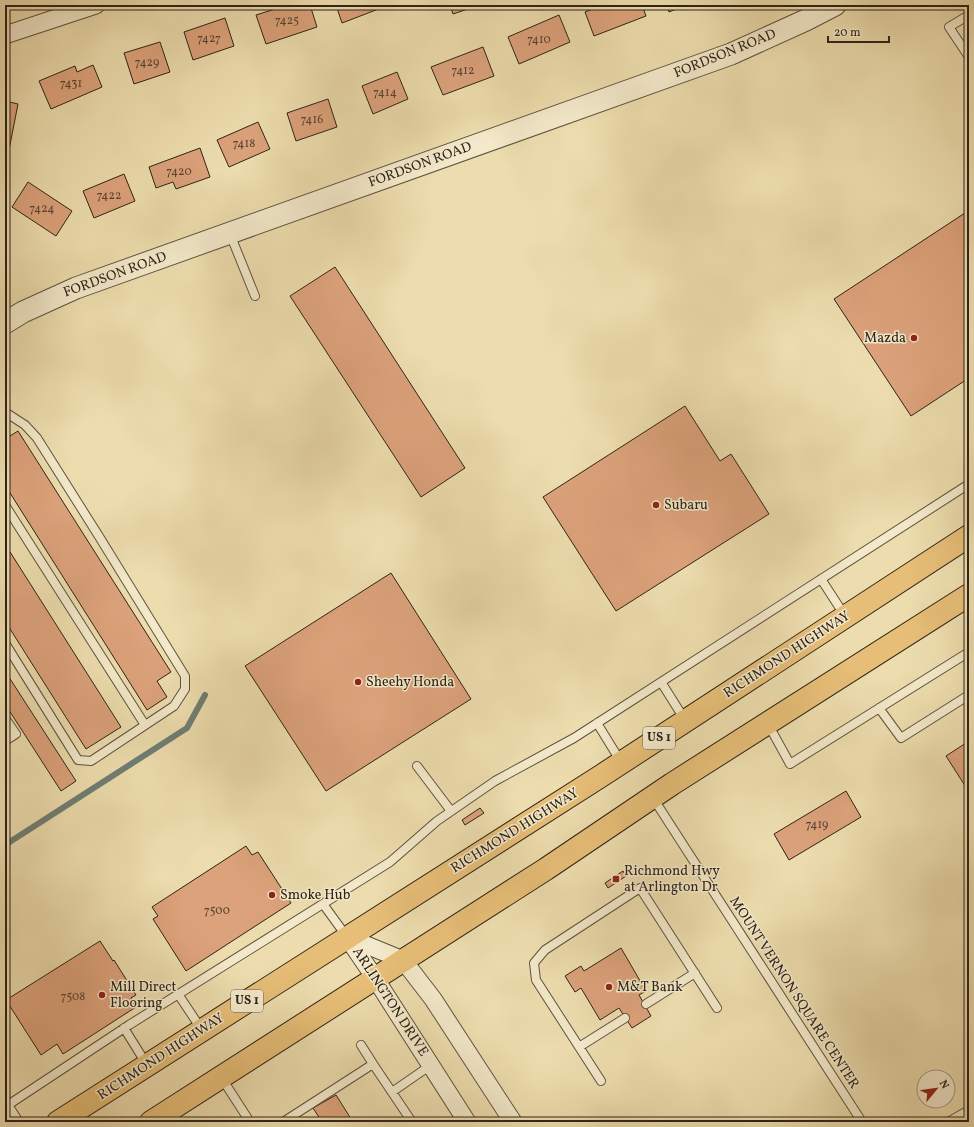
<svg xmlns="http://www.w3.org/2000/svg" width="974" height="1127" viewBox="0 0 974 1127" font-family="Vollkorn,serif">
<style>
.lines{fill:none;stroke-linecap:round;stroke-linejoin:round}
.stream{stroke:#6f7e75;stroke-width:6}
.building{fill:#dca27b;stroke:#2d2318}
.service-casing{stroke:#5d523e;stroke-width:10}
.minor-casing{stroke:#5d523e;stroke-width:19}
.tertiary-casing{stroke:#5d523e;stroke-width:23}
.trunk-casing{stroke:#2d2318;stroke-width:24}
.service{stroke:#f3e9ca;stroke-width:8}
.minor{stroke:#f3e9ca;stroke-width:17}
.tertiary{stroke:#f3e9ca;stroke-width:21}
.trunk{stroke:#e6be77;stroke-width:22}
.poi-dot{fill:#8f2418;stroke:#f3e9ca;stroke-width:1.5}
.labels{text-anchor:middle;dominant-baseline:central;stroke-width:3;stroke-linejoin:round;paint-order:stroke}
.number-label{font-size:12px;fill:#594331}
.shield{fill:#f3e9ca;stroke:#685e4d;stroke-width:1}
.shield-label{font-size:13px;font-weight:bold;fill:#2d2318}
.street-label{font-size:14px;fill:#2d2318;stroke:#f3e9ca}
.poi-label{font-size:14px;fill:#2d2318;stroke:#f3e9ca;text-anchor:start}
</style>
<rect width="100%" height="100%" fill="#edddae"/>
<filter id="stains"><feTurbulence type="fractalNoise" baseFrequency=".005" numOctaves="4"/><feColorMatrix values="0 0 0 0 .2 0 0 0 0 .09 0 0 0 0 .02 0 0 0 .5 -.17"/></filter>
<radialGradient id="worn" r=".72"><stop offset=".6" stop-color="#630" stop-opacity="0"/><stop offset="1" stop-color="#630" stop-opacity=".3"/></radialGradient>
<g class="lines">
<path class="stream" d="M5 845 187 728 205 695"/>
</g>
<path class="building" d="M288 5H310L317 27 266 44 256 15Z
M336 5H389L342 23Z
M450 5H480L453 14Z
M602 5H642L646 16 594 36 585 12Z
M666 5H686L669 12Z
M559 15 570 42 519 64 508 37Z
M225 18 234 46 193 60 184 32Z
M160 42 170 72 134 84 124 53Z
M483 47 494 76 443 95 431 67Z
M93 65 102 87 51 109 39 81 75 66 77 72Z
M397 72 408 99 373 114 362 86Z
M328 99 337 127 296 141 287 113Z
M5 101 18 104 8 155 5 154Z
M258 122 270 149 229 167 217 140Z
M200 148 210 177 176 189 173 182 156 188 149 167Z
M124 174 135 201 94 218 83 191Z
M28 182 72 211 56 236 12 207Z
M968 211 969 212V378L911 416 834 299Z
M335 267 465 468 421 497 290 296Z
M685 406 720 461 731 454 769 514 616 611 543 497Z
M18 431 171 672 157 681 167 697 147 710 5 485V460L10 457 5 449V439Z
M5 544 121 727 86 749 5 621Z
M391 573 471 699 326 791 245 666Z
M5 671 76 781 61 791 5 704Z
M969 741V792L946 756Z
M846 791 861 817 789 860 774 834Z
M480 808 484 813 465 825 462 820Z
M246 846 252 855 258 852 291 903 186 971 153 919 158 916 152 907Z
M623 871 626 876 608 888 605 883Z
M100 941 113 961 114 960 136 995 131 998 136 1007 63 1054 57 1044 41 1055 6 1000Z
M621 948 646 991 639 995 651 1016 632 1028 619 1008 600 1020 581 988 575 992 565 976 581 966 584 971Z
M336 1095 353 1122H322L313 1108Z"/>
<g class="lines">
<defs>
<path id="service" d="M969 15 949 27 969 57
M230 234 255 296
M5 412 25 425 37 438 100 538 185 676V689L174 706 91 761 78 760 5 643
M5 505 145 725
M821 579 845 616
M661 682 685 720
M879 708 901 738 969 695
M5 718 16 734 5 741
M597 723 621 762
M768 724 790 764 969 652
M417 766 451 811
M653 798 862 1122
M323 904 347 937
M178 994 202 1030
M646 1004 695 973
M124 1028 147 1065
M361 1045 373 1064
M579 1047 625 1018
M221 1077 250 1122
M601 1081 536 980 534 963 545 950 640 888 717 1008
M392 1092 431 1065
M8 1105 19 1122
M5 1107 129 1025 390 862 437 821 495 781 574 738 969 484
M283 1122 373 1064 412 1122
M948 1122 969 1110"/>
<path id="minor" d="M5 35 96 5
M347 937 403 960 433 999 513 1122
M347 937 375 978 467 1122"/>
<path id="tertiary" d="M5 323 23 312 76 288 731 54 806 20 835 5"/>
<path id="trunk" d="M58 1122 601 776 969 536
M151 1122 546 869 672 784 969 595"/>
</defs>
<use href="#service" class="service-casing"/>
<use href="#minor" class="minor-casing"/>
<use href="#tertiary" class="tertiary-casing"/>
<use href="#trunk" class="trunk-casing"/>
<use href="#service" class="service"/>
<use href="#minor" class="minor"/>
<use href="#tertiary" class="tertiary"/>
<use href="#trunk" class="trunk"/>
</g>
<g class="poi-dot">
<circle cx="914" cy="338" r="4"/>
<circle cx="656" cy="505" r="4"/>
<circle cx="358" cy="682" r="4"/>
<rect x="612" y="875" width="8" height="8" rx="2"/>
<circle cx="272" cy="895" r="4"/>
<circle cx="609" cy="987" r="4"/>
<circle cx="102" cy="995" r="4"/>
</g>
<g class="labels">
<g class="number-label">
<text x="287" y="21">7425</text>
<text x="209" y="39">7427</text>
<text x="539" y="40">7410</text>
<text x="147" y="63">7429</text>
<text x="463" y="71">7412</text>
<text x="71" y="84">7431</text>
<text x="385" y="93">7414</text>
<text x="312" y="120">7416</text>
<text x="244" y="144">7418</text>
<text x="179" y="172">7420</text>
<text x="109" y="196">7422</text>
<text x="42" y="209">7424</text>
<text x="817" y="825">7419</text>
<text x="217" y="911">7500</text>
<text x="73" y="997">7508</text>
</g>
<g class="shield">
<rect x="643" y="727" width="32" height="22" rx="3"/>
<rect x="231" y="990" width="32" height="22" rx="3"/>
</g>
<g class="shield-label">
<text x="659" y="738">US 1</text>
<text x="247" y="1001">US 1</text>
</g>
<g class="street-label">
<text transform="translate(725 54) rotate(-22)">FORDSON ROAD</text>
<text transform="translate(420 165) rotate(-20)">FORDSON ROAD</text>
<text transform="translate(115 275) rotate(-20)">FORDSON ROAD</text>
<text transform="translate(787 655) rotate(-33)">RICHMOND HIGHWAY</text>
<text transform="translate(515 831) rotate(-32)">RICHMOND HIGHWAY</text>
<text transform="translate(794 993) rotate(57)">MOUNT VERNON SQUARE CENTER</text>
<text transform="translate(390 1002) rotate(57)">ARLINGTON DRIVE</text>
<text transform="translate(161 1057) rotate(-33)">RICHMOND HIGHWAY</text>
</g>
<g class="poi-label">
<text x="906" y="338" text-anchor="end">Mazda</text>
<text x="664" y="505">Subaru</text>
<text x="366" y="682">Sheehy Honda</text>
<text x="624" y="871">Richmond Hwy<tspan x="624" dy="16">at Arlington Dr</tspan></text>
<text x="280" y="895">Smoke Hub</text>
<text x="110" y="987">Mill Direct<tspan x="110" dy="16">Flooring</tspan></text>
<text x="617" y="987">M&amp;T Bank</text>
</g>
</g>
<rect width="974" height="1127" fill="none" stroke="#edddae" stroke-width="20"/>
<rect x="6" y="6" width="962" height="1115" fill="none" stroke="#2d2318" stroke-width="2"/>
<rect x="10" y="10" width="954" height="1107" fill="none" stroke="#2d2318"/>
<g transform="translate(936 1089) rotate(61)"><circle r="19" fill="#f3e9ca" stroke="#a49a83"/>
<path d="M0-3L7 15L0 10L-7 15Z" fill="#8f2418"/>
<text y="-6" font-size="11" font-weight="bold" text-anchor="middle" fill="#2d2318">N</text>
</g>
<path d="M828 36v6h61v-6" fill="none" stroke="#2d2318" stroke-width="2"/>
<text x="834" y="36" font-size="12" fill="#2d2318" stroke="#f3e9ca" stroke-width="3" paint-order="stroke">20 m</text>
<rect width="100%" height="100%" filter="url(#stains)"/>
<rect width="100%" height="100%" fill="url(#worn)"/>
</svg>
